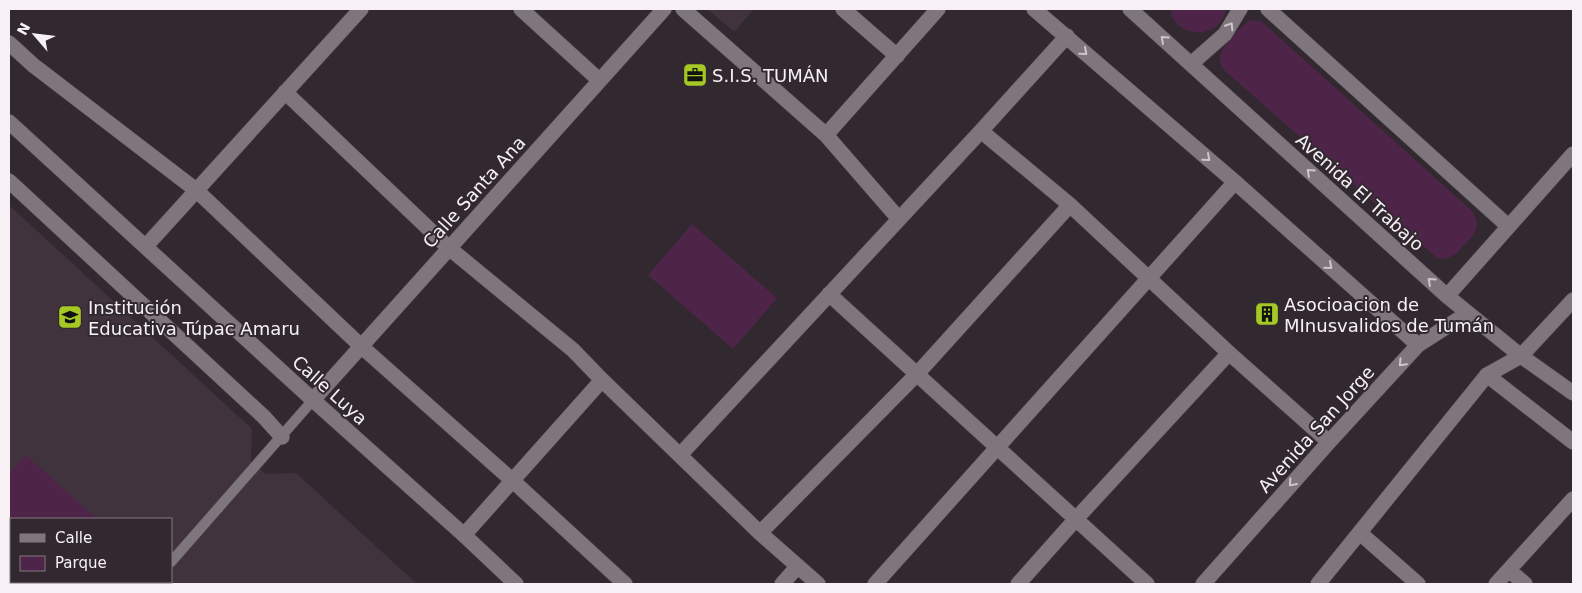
<svg xmlns="http://www.w3.org/2000/svg" width="1582" height="593" viewBox="0 0 1582 593" font-family="'DejaVu Sans',sans-serif">
<style>
.built{fill:#41333e;fill-rule:evenodd}
.green{fill:#4e2549}
.lines{fill:none;stroke-linecap:round;stroke-linejoin:round}
.service-casing{stroke:#4f484d;stroke-width:11}
.minor-casing{stroke:#4f484d;stroke-width:16}
.tertiary-casing{stroke:#4f484d;stroke-width:16}
.service{stroke:#7f757d;stroke-width:10}
.minor{stroke:#7f757d;stroke-width:15}
.tertiary{stroke:#7f757d;stroke-width:15}
.oneway{stroke:#cdc6cb}
.labels{text-anchor:middle;dominant-baseline:central;stroke-width:4;stroke-linejoin:round;paint-order:stroke}
.poi-label{font-size:18px;fill:#f7f1f5;stroke:#322930;text-anchor:start}
.street-label{font-size:18px;fill:#f7f1f5;stroke:#322930}
</style>
<rect width="100%" height="100%" fill="#322930"/>
<path class="built" d="M708 9H754L734 32Z
M9 205 252 429 251 461 266 474 296 473 417 584H9ZM11 519H171V582H11Z"/>
<path class="green" d="M1170 9H1226C1221 40 1175 40 1170 9Z
M1250 20 1261 21 1473 212 1477 223 1475 233 1457 253 1446 259 1437 258 1224 70C1223 68 1221 66 1220 63 1217 50 1240 27 1250 20Z
M692 224 777 298 733 349 648 275Z
M26 455 97 519H11V530L9 528V474Z"/>
<g class="lines">
<defs>
<path id="service" d="M171 562 313 400
M151 584 153 582"/>
<path id="minor" d="M521 9 599 80
M683 9 826 135 899 219
M843 9 897 56
M1034 9 1235 182 1418 345
M1130 9 1447 296 1521 356 1573 393
M1268 9 1508 226
M9 43 33 65 196 190 362 347 513 481 625 584
M1191 64 1225 34 1240 9
M285 92 449 248 573 350 602 380 760 533 818 584
M981 131 1070 205 1229 353 1329 442
M826 135 938 9
M9 181 264 417 282 437
M146 246 361 9
M829 294 1147 584
M1447 296 1573 154
M1487 375 1573 442
M313 400 664 9
M680 455 981 131 1067 36
M760 533 917 374 1070 205
M1360 533 1418 584
M464 535 602 380
M1509 570 1525 584
M782 584 798 566
M875 584 1235 182
M1018 584 1075 520 1229 353
M1203 584 1329 442 1418 345 1468 313
M1496 584 1573 499"/>
<path id="tertiary" d="M9 122 313 400 464 535 516 584
M1318 584 1487 375 1521 356 1573 300"/>
</defs>
<use href="#service" class="service-casing"/>
<use href="#minor" class="minor-casing"/>
<use href="#tertiary" class="tertiary-casing"/>
<use href="#service" class="service"/>
<use href="#minor" class="minor"/>
<use href="#tertiary" class="tertiary"/>
</g>
<defs><path id="oneway-chevron" d="M-2-3.5L2.5 0L-2 3.5" fill="none" stroke-width="1.6" stroke-linecap="round" stroke-linejoin="round" transform="scale(1.25)"/></defs>
<g class="oneway">
<use href="#oneway-chevron" transform="translate(1230 26) rotate(-58)"/>
<use href="#oneway-chevron" transform="translate(1164 39) rotate(-138)"/>
<use href="#oneway-chevron" transform="translate(1084 52) rotate(41)"/>
<use href="#oneway-chevron" transform="translate(1207 158) rotate(41)"/>
<use href="#oneway-chevron" transform="translate(1310 172) rotate(-138)"/>
<use href="#oneway-chevron" transform="translate(1329 266) rotate(41)"/>
<use href="#oneway-chevron" transform="translate(1431 281) rotate(-138)"/>
<use href="#oneway-chevron" transform="translate(1402 363) rotate(133)"/>
<use href="#oneway-chevron" transform="translate(1292 483) rotate(131)"/>
</g>
<defs>
<symbol id="office-square" viewBox="-11 -11 22 22"><rect x="-9" y="-9" width="18" height="18" rx="4" fill="#a5c824" stroke="#322930"/><path d="M-6-3h4V-5.5h4V-3h4V5H-6ZM-1-4.5V-3h2v-1.5ZM-6 0V1H6V0Z" fill="#111"/></symbol>
<symbol id="building-square" viewBox="-11 -11 22 22"><rect x="-9" y="-9" width="18" height="18" rx="4" fill="#a5c824" stroke="#322930"/><path d="M-4-6H4V6H1V3H-1V6H-4ZM-2.5-4.3h1.7v1.8h-1.7ZM.8-4.3h1.7v1.8H.8ZM-2.5-1h1.7V.8h-1.7ZM.8-1h1.7V.8H.8Z" fill="#111"/></symbol>
<symbol id="school-square" viewBox="-11 -11 22 22"><rect x="-9" y="-9" width="18" height="18" rx="4" fill="#a5c824" stroke="#322930"/><path d="M0-5L7-2L0 1L-7-2ZM-4 1L0 2.5L4 1V4Q0 6-4 4Z" fill="#111"/></symbol>
</defs>
<g fill-rule="evenodd">
<use href="#office-square" x="681" y="61" width="28" height="28"/>
<use href="#building-square" x="1253" y="300" width="28" height="28"/>
<use href="#school-square" x="56" y="303" width="28" height="28"/>
</g>
<g class="labels">
<g class="poi-label">
<text x="712" y="75">S.I.S. TUMÁN</text>
<text x="1284" y="304">Asocioacion de<tspan x="1284" dy="21">MInusvalidos de Tumán</tspan></text>
<text x="88" y="307">Institución<tspan x="88" dy="21">Educativa Túpac Amaru</tspan></text>
</g>
<g class="street-label">
<text transform="translate(474 192) rotate(-48)">Calle Santa Ana</text>
<text transform="translate(1360 192) rotate(42)">Avenida El Trabajo</text>
<text transform="translate(330 390) rotate(42)">Calle Luya</text>
<text transform="translate(1316 429) rotate(-48)">Avenida San Jorge</text>
</g>
</g>
<rect width="1582" height="593" fill="none" stroke="#f7f1f5" stroke-width="20"/>
<rect x="10" y="518" width="162" height="65" fill="#322930" stroke="#81797f"/>
<rect x="20" y="534" width="25" height="8" fill="#7f757d" stroke="#81797f"/>
<text x="55" y="543" font-size="15" fill="#f7f1f5">Calle</text>
<rect x="20" y="556" width="25" height="15" fill="#4e2549" stroke="#81797f"/>
<text x="55" y="568" font-size="15" fill="#f7f1f5">Parque</text>
<g transform="translate(35 35) rotate(298)" stroke="#322930" stroke-width="4" paint-order="stroke">
<path d="M0-4L9 19L0 12L-9 19Z" fill="#f7f1f5"/>
<text y="-8" font-size="14" font-weight="bold" text-anchor="middle" fill="#f7f1f5">N</text>
</g>
</svg>
